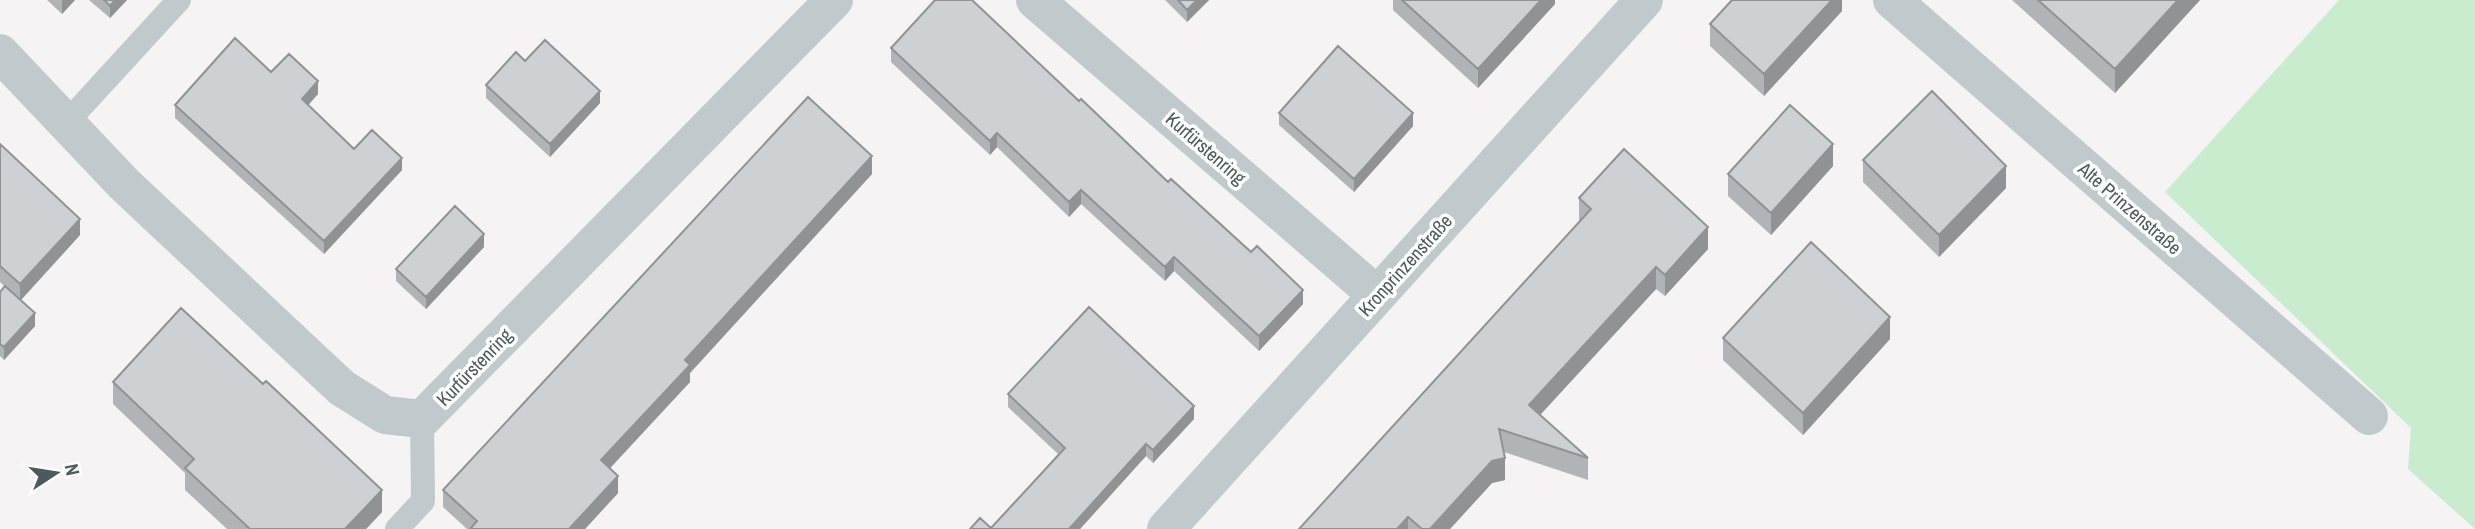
<svg xmlns="http://www.w3.org/2000/svg" width="2475" height="529" viewBox="0 0 2475 529" font-family="'Archivo Narrow',sans-serif">
<style>
.green{fill:#c8eccd}
.lines{fill:none;stroke-linecap:round;stroke-linejoin:round}
.service{stroke:#c0cacd;stroke-width:24}
.minor{stroke:#c0cacd;stroke-width:38}
.wall{fill:#b0b4b6}
.shaded-wall{fill:#909294}
.building{fill:#cdd1d4;stroke:#909294;stroke-width:2}
.labels{text-anchor:middle;dominant-baseline:central;stroke-width:7;stroke-linejoin:round;paint-order:stroke}
.street-label{font-size:19px;fill:#4c5a5e;stroke:#fff}
</style>
<rect width="100%" height="100%" fill="#f5f3f3"/>
<path class="green" d="M2339 0H2475V529L2408 469 2411 428 2165 192Z"/>
<g class="lines">
<path class="service" d="M67 122 179 0
M397 529 423 501 422 419"/>
<path class="minor" d="M1035 0 1377 295
M1892 0 2369 416
M0 53 124 184 342 388 385 415 422 419 834 0
M1166 529 1644 0"/>
</g>
<path class="wall" d="M47 0H75L62 14Z
M89 0H127L110 18Z
M1165 0H1209L1187 22Z
M1393 0H1555V4L1478 88 1393 10Z
M1842 0V11L1764 96 1710 46V24Z
M2012 0H2200L2115 93Z
M891 48 1079 101 1303 304 1259 351 1174 271 1165 281 1081 204 1069 217 997 147 990 155 891 62Z
M525 61 600 103 550 157 486 98V85Z
M271 72 318 94 308 105 354 149 402 170 324 254 175 118V105Z
M1279 113 1413 126 1354 192 1279 125Z
M0 144 80 235 21 300 35 326 4 360 0 356V292L5 287 0 282Z
M1863 160 2006 188 1939 257 1863 182Z
M1833 166 1771 235 1728 196V174Z
M872 174 690 373V382L609 468 618 493 585 529H467L443 507V490Z
M1579 198 1708 249 1665 296 1656 289 1540 415 1588 458V480L1504 452 1505 480 1492 483 1450 529H1299L1580 221 1579 220Z
M484 247 426 309 396 281V269Z
M1723 338 1890 339 1803 435 1723 360Z
M113 382 382 512 366 529H227L185 490V473L113 404Z
M1008 394 1194 419 1153 463 1146 456 1080 529H970L991 528 1058 454 1008 407Z"/>
<path class="shaded-wall" d="M63 0H75L62 14V1Z
M115 0H127L110 18V6Z
M1197 0H1209L1187 22V10Z
M1541 0H1555V4L1478 88V69Z
M1832 0H1842V11L1764 96V74Z
M2178 0H2200L2115 93V69Z
M318 81V94L302 112V99Z
M600 91V103L550 157V144Z
M1413 113V126L1354 192V179Z
M997 133V147L990 155V141Z
M1833 144V166L1771 235V213Z
M872 156V174L690 373V382L601 478V460L685 360Z
M402 158V170L324 254V241Z
M2006 166V188L1939 257V235Z
M1081 190V204L1069 217V202Z
M80 219V235L20 301V284Z
M1708 227V249L1665 296V275Z
M484 234V247L426 309V297Z
M1174 257V271L1165 281V267Z
M1656 267V289L1529 427V405Z
M1303 290V304L1259 351V336Z
M35 313V326L4 360V347Z
M1890 317V339L1803 435V413Z
M1194 406V419L1153 463V450Z
M1146 444V456L1080 529H1069Z
M1505 458V480L1492 483 1450 529H1430L1492 461Z
M618 476V493L585 529H569Z
M382 490V512L366 529H345Z
M1408 517V529H1397Z"/>
<path class="building" d="M104 0H115L110 6Z
M935 0H972L1079 101 1081 99 1168 182 1171 179 1251 252 1257 246 1303 290 1259 336 1174 257 1165 267 1081 190 1069 202 997 133 990 141 891 48Z
M1178 0H1197L1187 10Z
M1402 0H1541L1478 69Z
M1732 0H1832L1764 74 1710 24Z
M2038 0H2178L2115 69Z
M235 38 271 72 289 54 318 81 302 99 354 149 372 130 402 158 324 241 175 105Z
M545 40 600 91 550 144 486 85 516 52 525 61Z
M1338 46 1413 113 1354 179 1279 113Z
M1932 91 2006 166 1939 235 1863 160Z
M808 97 872 156 685 360 690 365 601 460 618 476 569 529H470L477 521 443 490Z
M1790 105 1833 144 1771 213 1728 174Z
M0 144 80 219 20 284 0 266Z
M1624 149 1708 227 1665 275 1656 267 1529 405 1588 458 1499 429 1505 458 1492 461 1430 529H1422L1408 517 1397 529H1299L1591 209 1579 198Z
M455 206 484 234 426 297 396 269Z
M1811 242 1890 317 1803 413 1723 338Z
M5 286 35 313 4 347 0 344V292Z
M1089 307 1194 406 1153 450 1146 444 1069 529H970L980 518 991 528 1065 448 1008 394Z
M181 308 263 384 266 381 382 490 345 529H250L185 468 194 459 113 382Z"/>
<g class="labels">
<g class="street-label">
<text transform="translate(1206 148) rotate(41)">Kurfürstenring</text>
<text transform="translate(2130 208) rotate(41)">Alte Prinzenstraße</text>
<text transform="translate(1405 265) rotate(-48)">Kronprinzenstraße</text>
<text transform="translate(474 367) rotate(-46)">Kurfürstenring</text>
</g>
</g>
<g transform="translate(56 473) rotate(78)" stroke="#ffffff" stroke-width="5" paint-order="stroke">
<path d="M0-5L12 26L0 18L-12 26Z" fill="#4c5a5e"/>
<text y="-10" font-size="19" font-weight="bold" text-anchor="middle" fill="#4c5a5e">N</text>
</g>
</svg>
